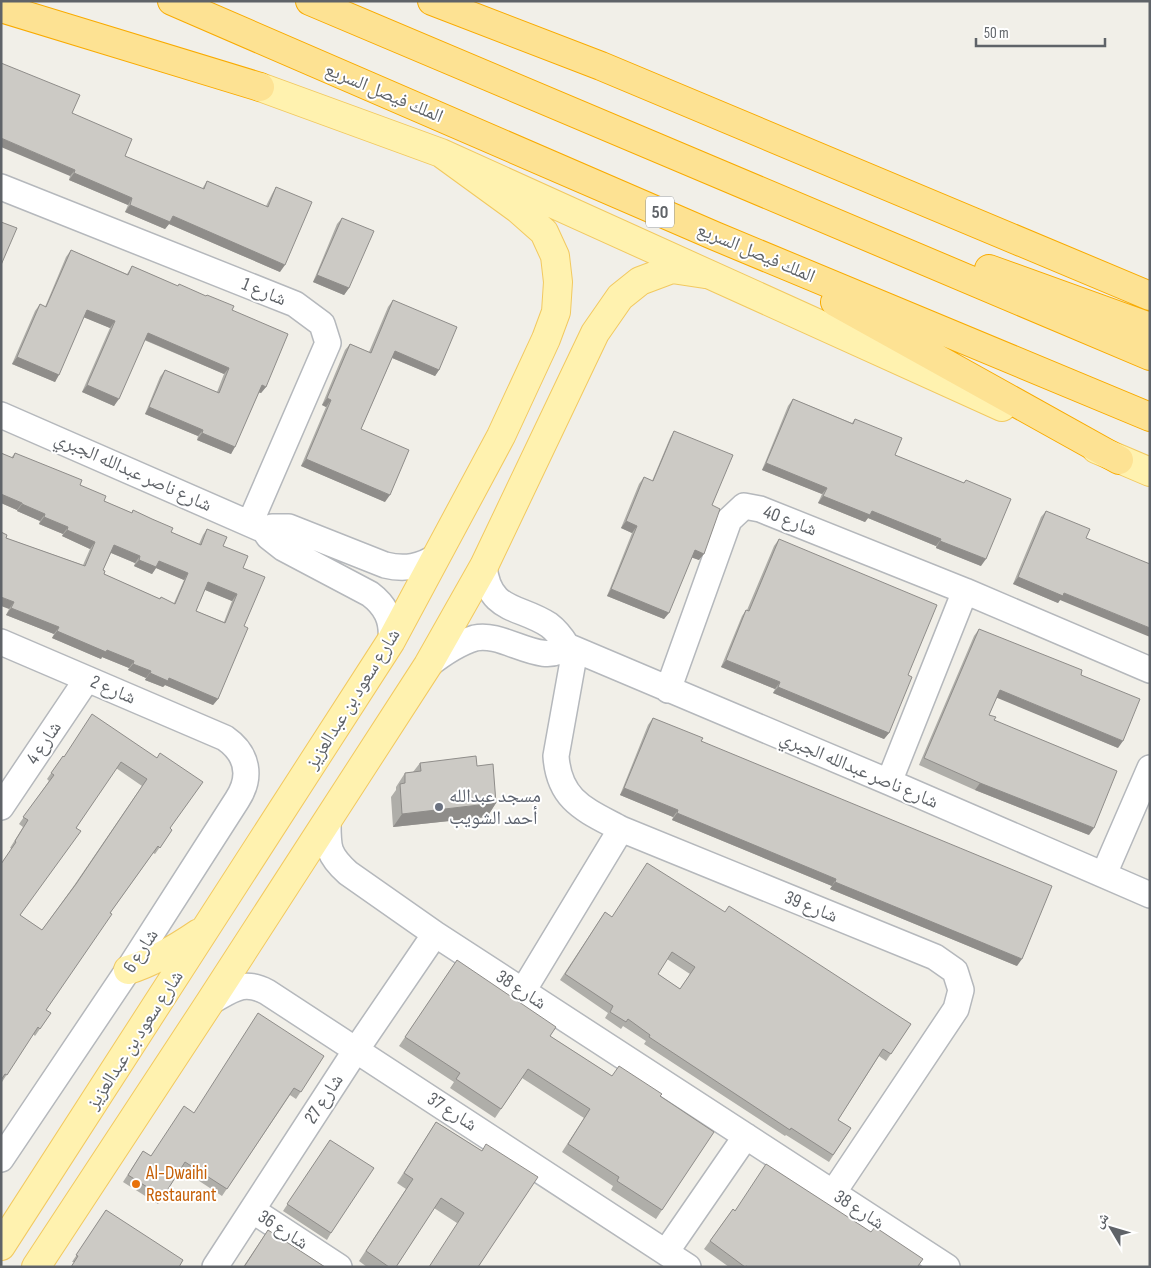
<svg xmlns="http://www.w3.org/2000/svg" width="1151" height="1268" viewBox="0 0 1151 1268" font-family="'Sofia Sans Condensed','Noto Naskh Arabic',sans-serif">
<style>
.lines{fill:none;stroke-linecap:round;stroke-linejoin:round}
.minor-casing{stroke:#b5b8bc;stroke-width:28}
.major-casing{stroke:#f2c960;stroke-width:30}
.highway-casing{stroke:#f9ab00;stroke-width:30}
.minor{stroke:#fff;stroke-width:25}
.major{stroke:#fff2af;stroke-width:28}
.highway{stroke:#fde293;stroke-width:28}
.wall{fill:#afaea9;fill-rule:evenodd}
.shaded-wall{fill:#8f8d8a}
.building{fill:#cccac5;stroke:#8f8d8a;fill-rule:evenodd}
.worship-dot{fill:#6b7280;stroke:#fff;stroke-width:2}
.food-dot{fill:#e8710a;stroke:#fff;stroke-width:2}
.labels{text-anchor:middle;dominant-baseline:central;stroke-width:4;stroke-linejoin:round;paint-order:stroke}
.shield{fill:#fff;stroke:#8f9295;stroke-width:1}
.shield-label{font-size:18px;font-weight:bold;fill:#5f6368}
.street-label{font-size:19px;fill:#5f6368;stroke:#fff}
.worship-label{font-size:19px;fill:#5b616d;stroke:#fff;text-anchor:start}
.food-label{font-size:19px;fill:#c56008;stroke:#fff;text-anchor:start}
</style>
<rect width="100%" height="100%" fill="#f1efe8"/>
<g class="lines">
<defs>
<path id="minor" d="M1 187 295 304 322 324 328 343 250 523
M1 415 264 530 269 537 283 548 370 594C386 606 393 620 391 641
M264 530 272 527H289L385 565C405 570 421 567 437 556
M484 566C489 613 519 605 549 625 557 631 562 638 567 646L889 782 1150 895
M1 642 225 738C248 754 252 777 237 800L128 970 1 1159
M575 650 556 756C559 801 586 810 621 829L935 957 955 971 961 990 956 1009 833 1193
M428 665C442 654 458 643 475 638 504 631 543 669 567 646
M668 690 729 520 744 506 760 509 965 591 1150 670
M889 782 965 591
M1 807 87 679
M328 820C328 847 327 854 348 873L435 934 947 1267
M1104 874 1150 768
M523 991 621 829
M210 1002C232 990 243 979 267 992L688 1267
M252 1210 339 1267
M666 1252 746 1136
M215 1267 356 1050 435 934"/>
<path id="major" d="M260 87 441 153 1002 407
M1096 449 1150 472
M128 970C154 962 177 948 199 933
M1 1246 391 641 501 436 546 339 556 312 558 282 555 256 544 232 518 209 441 153
M36 1267 210 1002 428 665 484 566 595 333 620 297 640 281 672 269 705 274"/>
<path id="highway" d="M172 1 715 236 1150 417
M310 1 1150 356
M432 1 601 66 1150 296
M1 8 260 87
M989 269 1150 327
M835 302 1119 460"/>
</defs>
<use href="#minor" class="minor-casing"/>
<use href="#major" class="major-casing"/>
<use href="#highway" class="highway-casing"/>
<use href="#minor" class="minor"/>
<use href="#major" class="major"/>
<use href="#highway" class="highway"/>
</g>
<path class="wall" d="M72 113 125 156 202 189 207 181 266 206 272 194 276 187 280 272 169 224 165 229 125 212 128 205 69 180 70 176Z
M342 218 349 288 344 295 313 282 337 224Z
M71 250 127 274 132 266 232 310 266 387 261 393 259 392 231 454 197 440 198 436 145 414 160 377 165 370 217 392 224 374 144 340 114 406 82 392 110 328 84 317 55 382 12 364 35 311 40 304 45 307 66 257Z
M393 300 439 370 435 376 392 358 361 429 385 502 301 466 326 407 322 405 345 350 350 344 369 352 388 307Z
M793 399 852 423 855 419 895 455 964 483 966 480 981 566 936 548V546L868 518 865 522 818 503 822 494 762 470 788 406Z
M674 431 712 505 699 560 692 557 664 619 607 596 632 533 621 528 639 484 644 477 652 481 670 438Z
M1 453 11 458 15 453 80 485 104 501 132 513 133 510 171 532 199 544 203 535 207 529 243 568 244 626 218 699 213 705 165 685 163 687 145 680 146 678 128 670 129 668 102 657 101 659 52 638 54 634 6 615 9 609 6 538 83 565 90 549 62 536 63 534 39 524 40 521 17 511V510L1 503ZM111 553 135 563 134 566 152 574 156 568 184 580 174 603 160 599 104 574 103 570ZM205 590 232 601 224 622 196 611Z
M1046 511 1086 538 1060 600 1058 603 1013 584 1041 517Z
M779 539 908 675 889 733 884 739 773 693 775 689 721 667 742 616 746 610H747L774 546Z
M979 629 1081 675 1118 748 997 697 989 715 1089 835 975 790 919 765 974 636Z
M653 718 701 741 1017 966 830 889 832 886 672 820 673 817 620 795 648 725Z
M63 756 64 757 157 758 170 828 172 830 155 854 153 853 110 913 46 1010 51 1013 35 1036 33 1034 2 1082 1 864 12 849 10 848 23 827 19 824 49 781 47 779ZM116 768 142 786 73 887 42 930 20 915 76 828Z
M420 763 477 766 496 803 487 817 393 827 391 797 396 790V787L405 773 413 772Z
M605 912 612 917 725 912 911 1024 886 1061 879 1056 838 1120 851 1128 829 1162 786 1135 785 1136 644 1044 646 1041 623 1026 621 1029 605 1018 608 1013 560 980ZM667 959 690 974 680 989 658 974Z
M457 960 550 1036 612 1076 660 1096 662 1210 656 1219 611 1190 613 1186 562 1152 584 1118 522 1078 495 1118 450 1088 454 1082 399 1046Z
M324 1056 296 1099 290 1095 222 1196 181 1169 158 1204 123 1182 143 1151 151 1156 194 1113Z
M436 1122 482 1151 538 1177 457 1223 434 1208 396 1267H367L359 1261 406 1189 397 1183Z
M330 1140 331 1233 327 1240 283 1211Z
M733 1209 735 1210 919 1267H729L704 1249Z
M106 1210 179 1267 73 1262H72Z
M268 1230 325 1267H243Z"/>
<path class="shaded-wall" d="M1 138 75 170 70 176 1 147Z
M74 173 132 198 128 205 69 180Z
M130 205 173 216 285 265 280 272 169 224 165 229 125 212Z
M317 275 349 288 344 295 313 282Z
M87 310 115 321 110 328 83 317Z
M148 333 229 368 224 374 143 339Z
M395 351 439 370 435 376 390 357Z
M17 357 59 375 55 382 12 364Z
M87 385 119 399 114 406 82 392Z
M262 385 266 387 261 393 257 392Z
M327 398 331 400 326 407 322 405Z
M149 407 203 430 198 436 145 414Z
M202 433 235 447 231 454 197 440Z
M306 459 390 495 385 502 301 466Z
M766 463 827 488 822 494 762 470Z
M1 494 22 503 17 510 1 503Z
M823 496 872 511 941 539 936 546 868 518 865 522 818 503Z
M22 504 45 514 40 521 17 511Z
M44 517 68 527 63 534 39 524Z
M626 521 637 526 632 533 621 528Z
M67 530 95 542 90 549 62 536Z
M940 541 986 559 981 566 936 548Z
M114 545 140 556 135 563 109 552Z
M695 550 704 554 699 560 690 557Z
M139 560 159 561 188 573 184 580 156 568 152 574 134 566Z
M1018 577 1064 593 1150 628V637L1060 600 1058 603 1013 584Z
M208 582 237 594 232 601 203 589Z
M611 589 669 613 664 619 607 596Z
M1 597 14 602 9 609 1 606Z
M11 608 59 627 54 634 6 615Z
M57 631 107 650 134 661 129 668 102 657 101 659 52 638Z
M726 660 780 682 775 689 721 667Z
M133 664 151 671 146 678 128 670Z
M150 673 169 678 218 699 213 705 165 685 163 687 145 680Z
M778 687 889 733 884 739 773 693Z
M1000 690 1123 741 1118 748 995 697Z
M980 783 1094 828 1089 835 975 790Z
M624 788 678 810 673 817 620 795Z
M496 803 487 817 393 827 402 814Z
M677 813 836 879 832 886 672 820Z
M835 882 1022 959 1017 966 830 889Z"/>
<path class="building" d="M1 63 80 95 72 113 132 139 125 156 204 189 207 181 268 207 276 187 312 202 285 265 173 216 170 222 130 205 132 198 74 173 75 170 1 138Z
M342 218 374 231 349 288 317 275Z
M1 222 17 228 1 265Z
M71 250 128 275 132 266 178 286 179 284 206 296 207 295 234 306 232 310 288 334 266 387 262 385 235 447 202 433 203 430 149 407 165 370 219 393 229 368 148 333 119 399 87 385 115 321 87 310 59 375 17 357 40 304 46 307Z
M393 300 457 327 439 370 395 351 361 429 409 450 390 495 306 459 331 400 327 398 350 344 371 353Z
M793 399 853 424 855 419 902 438 895 455 964 483 966 480 1011 499 986 559 940 541 941 539 872 511 870 515 823 496 827 488 766 463Z
M674 431 733 455 712 505 720 509 704 554 695 550 669 613 611 589 637 526 626 521 644 477 653 481Z
M1 453 13 458 15 453 82 480 80 485 106 496 104 501 132 513 133 510 152 519 173 528 171 532 201 545 207 529 227 537 223 546 248 556 243 568 265 577 244 626 248 628 218 699 169 678 168 681 150 673 151 671 133 664 134 661 107 650 106 652 57 631 59 627 11 608 14 602 1 597V532L7 535 6 538 85 566 95 542 67 530 68 527 44 517 45 514 22 504V503L1 494ZM114 545 140 556 139 560 156 567 159 561 188 573 175 604 161 597 160 599 104 574 105 571 103 570ZM208 582 237 594 225 623 196 611Z
M1046 511 1090 529 1086 538 1150 564V628L1064 593 1063 596 1018 577Z
M779 539 937 605 908 675 912 677 889 733 778 687 780 682 726 660 746 610 749 611Z
M979 629 1082 670 1081 675 1140 699 1123 741 1000 690 989 715 996 717 994 720 1117 771 1094 828 980 783 924 758Z
M92 714 157 758 160 753 203 782 170 828 172 830 160 848 158 846 110 913 112 914 46 1010 51 1013 40 1029 38 1027 7 1075 5 1074 1 1080V864L16 842 15 841 28 820 23 817 54 775 51 773 63 756 64 757ZM121 762 147 779 76 884 42 930 20 915 81 831 76 828Z
M653 718 703 738 701 741 1052 886 1022 959 835 882 836 879 677 813 678 810 624 788Z
M476 756 477 766 493 764 496 803 402 814 400 784 405 783V773L421 771 420 763Z
M647 863 725 912 729 906 911 1024 891 1054 883 1049 838 1120 851 1128 833 1155 791 1128 790 1130 649 1037 650 1035 628 1019 626 1022 610 1012 613 1006 565 974 605 912 612 917ZM672 952 695 967 680 989 658 974Z
M457 960 556 1027 550 1036 612 1076 619 1066 662 1094 660 1096 714 1132 662 1210 617 1181 619 1177 568 1144 590 1109 528 1069 501 1109 456 1079 460 1073 405 1037Z
M258 1013 324 1056 301 1092 294 1088 227 1189 185 1162 163 1197 128 1175 143 1151 151 1156 184 1106 194 1113Z
M436 1122 482 1151 486 1144 538 1177 478 1267H429L464 1213 441 1198 396 1267H389L366 1251 413 1179 404 1173Z
M330 1140 374 1168 331 1233 287 1204Z
M766 1164 871 1232 875 1227 923 1259 918 1266 919 1267H748L747 1266 745 1267 710 1241 733 1209 735 1211Z
M106 1210 183 1260 179 1267H71L78 1256 76 1255Z
M268 1230 325 1267H244Z"/>
<circle class="worship-dot" cx="439" cy="807" r="5"/>
<circle class="food-dot" cx="136" cy="1184" r="5"/>
<g class="labels">
<rect class="shield" x="646" y="196.5" width="28" height="31" rx="4"/>
<g class="shield-label">
<text x="660" y="212">50</text>
</g>
<g class="street-label">
<text transform="translate(384 93) rotate(23)">الملك فيصل السريع</text>
<text transform="translate(756 253) rotate(23)">الملك فيصل السريع</text>
<text transform="translate(264 292) rotate(22)">شارع 1</text>
<text transform="translate(133 472) rotate(24)">شارع ناصر عبدالله الجبري</text>
<text transform="translate(790 521) rotate(21)">شارع 40</text>
<text transform="translate(113 690) rotate(23)">شارع 2</text>
<text transform="translate(353 699) rotate(-58)">شارع سعود بن عبدالعزيز</text>
<text transform="translate(44 743) rotate(-56)">شارع 4</text>
<text transform="translate(859 770) rotate(23)">شارع ناصر عبدالله الجبري</text>
<text transform="translate(811 907) rotate(22)">شارع 39</text>
<text transform="translate(141 951) rotate(-57)">شارع 6</text>
<text transform="translate(521 990) rotate(33)">شارع 38</text>
<text transform="translate(135 1040) rotate(-57)">شارع سعود بن عبدالعزيز</text>
<text transform="translate(324 1099) rotate(-57)">شارع 27</text>
<text transform="translate(452 1112) rotate(33)">شارع 37</text>
<text transform="translate(859 1210) rotate(33)">شارع 38</text>
<text transform="translate(283 1230) rotate(33)">شارع 36</text>
</g>
<g class="worship-label">
<text x="449" y="796">مسجد عبدالله<tspan x="449" dy="22">أحمد الشويب</tspan></text>
</g>
<g class="food-label">
<text x="146" y="1173">Al-Dwaihi<tspan x="146" dy="22">Restaurant</tspan></text>
</g>
</g>
<rect width="1151" height="1268" fill="none" stroke="#5f6368" stroke-width="5"/>
<g transform="translate(1111 1228) rotate(308)" stroke="#ffffff" stroke-width="4" paint-order="stroke">
<path d="M0-4L9 19L0 12L-9 19Z" fill="#5f6368"/>
<text y="-8" font-size="14" font-weight="bold" text-anchor="middle" fill="#5f6368">ش</text>
</g>
<path d="M976 38v8h129v-8" fill="none" stroke="#5f6368" stroke-width="2.5"/>
<text x="984" y="38" font-size="15" fill="#5f6368" stroke="#ffffff" stroke-width="4" paint-order="stroke">50 m</text>
</svg>
